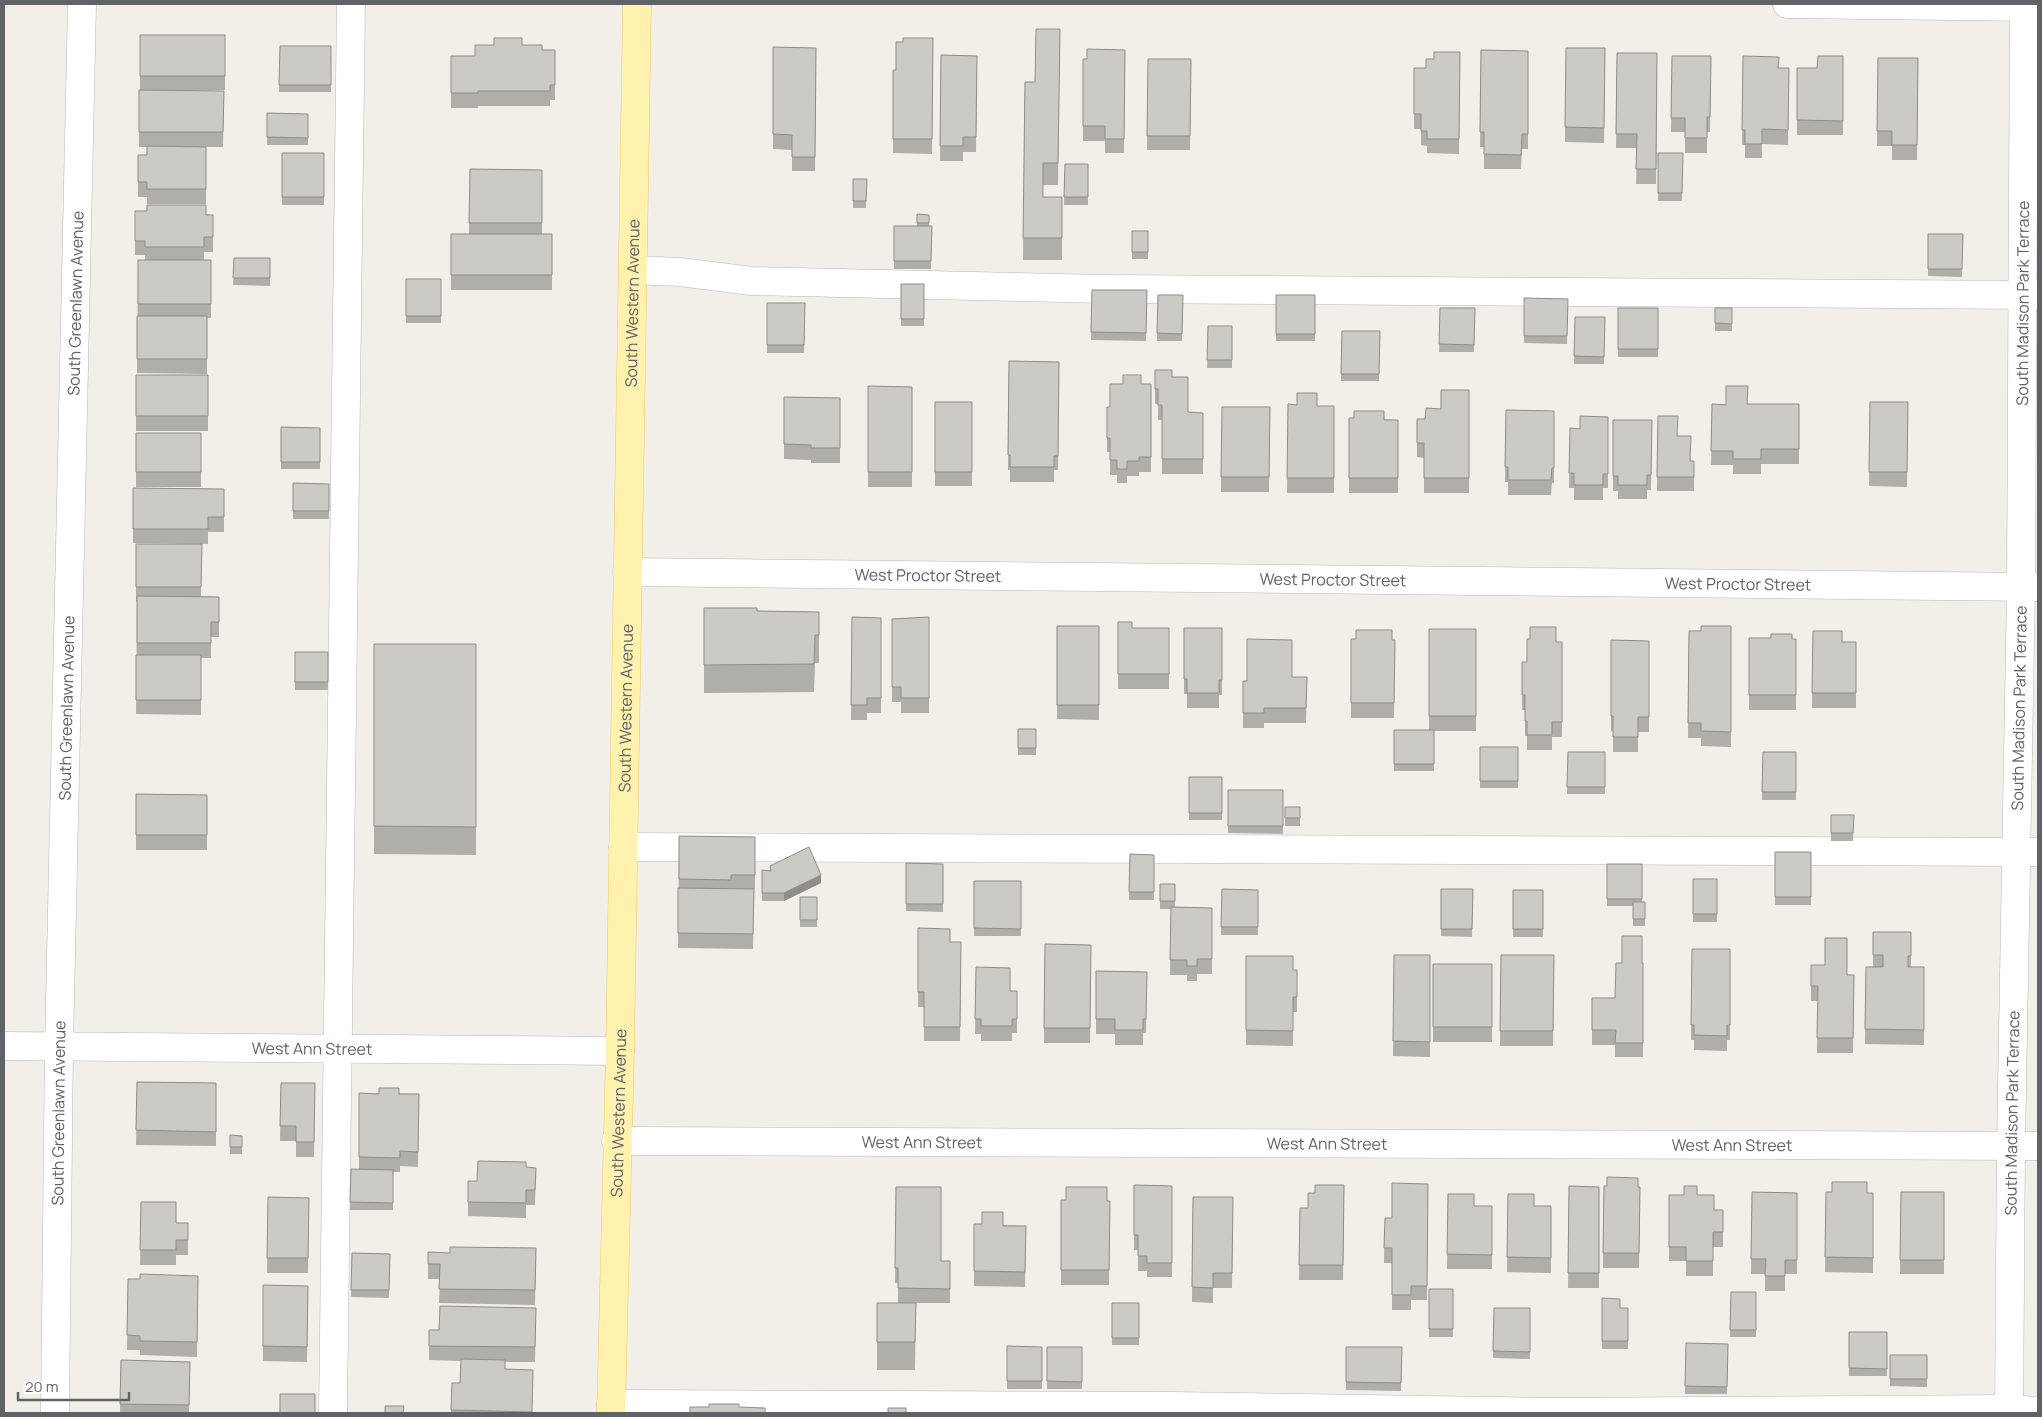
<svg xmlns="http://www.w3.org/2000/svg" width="2042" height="1417" viewBox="0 0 2042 1417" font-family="Manrope,sans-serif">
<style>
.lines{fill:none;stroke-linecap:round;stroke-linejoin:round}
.minor-casing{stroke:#b5b8bc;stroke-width:29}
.major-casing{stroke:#f2c960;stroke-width:29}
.minor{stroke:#fff;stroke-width:28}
.major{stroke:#fff2af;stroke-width:28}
.wall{fill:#afaea9}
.shaded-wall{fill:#8f8d8a}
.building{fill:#cccac5;stroke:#8f8d8a}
.labels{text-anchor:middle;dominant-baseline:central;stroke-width:4.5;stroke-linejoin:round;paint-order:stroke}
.street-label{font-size:16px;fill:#5f6368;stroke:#fff}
</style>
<rect width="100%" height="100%" fill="#f1efe8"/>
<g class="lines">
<defs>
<g id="minor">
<path d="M1787 4 2038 7"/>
<path d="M633 270 680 272 751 281 1105 289 2038 295"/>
<path id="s1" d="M627 572 2038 587"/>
<path d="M623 847 2038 852"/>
<path id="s2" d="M4 1046 620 1051"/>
<path id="s3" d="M616 1141 2038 1146"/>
<path d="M611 1404 1172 1406 1550 1412 2009 1409 2038 1411"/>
<path id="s4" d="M55 1413 59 1046 82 4"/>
<path d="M333 1413 351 4"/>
<path id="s5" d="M2009 1413 2011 1145 2021 587 2024 4"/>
</g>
<g id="major">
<path id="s6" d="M611 1413 620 1051 637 4"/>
</g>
</defs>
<use href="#minor" class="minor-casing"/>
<use href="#major" class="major-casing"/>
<use href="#minor" class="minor"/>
<use href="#major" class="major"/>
</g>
<path class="wall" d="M1060 29 1058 185H1043V197H1062V260H1023L1025 82H1035Z
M140 35H225V90H140Z
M933 38 932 154 893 153V70H896L903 42Z
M522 45 542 50H555V100H550V106H478V108H451V56H475Z
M280 46H331V92H279Z
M773 47 816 48 815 171H792V150L773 149Z
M1566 48H1605L1604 143 1565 142Z
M1125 50 1124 153H1105V141H1083V59H1087Z
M1481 50 1528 51V149H1522L1521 169H1484V147H1480Z
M1460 52 1459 154 1427 153V146L1421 145V129H1414V68H1426L1434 59Z
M1617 53H1657L1656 184H1636L1637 148H1616Z
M941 55 977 56 976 152H963V161H940Z
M1672 56H1711L1710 132H1707V153H1685V132H1671Z
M1743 56 1779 68H1789L1788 145 1762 144V158H1745V145H1742Z
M1843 56V135H1797V68H1817Z
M1878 58H1918L1917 160H1892V146H1877Z
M1148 59H1191L1190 150H1147Z
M139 90 224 91 223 147H203H206V204H147V197H138V155H147V147H139Z
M267 113 308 114V145H267Z
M282 153H324V205H282Z
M1658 153H1683L1682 201H1658Z
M1065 164H1088V205H1064Z
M470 169 542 170V234H552V290H451V234H469Z
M853 179H867L866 208H853Z
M135 211 213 215V252H204V260H211V318H207V374L137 373 138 260H145V255H135Z
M917 214 929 215V226H932L931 269H894V226H917Z
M1132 231H1148V259H1132Z
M1928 234H1963L1962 277 1928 276Z
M234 258H270V286L233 285Z
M406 279H441V323H406Z
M901 284H924V326H901Z
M1092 290H1147L1146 341 1091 340Z
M1158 295H1183L1182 341H1157Z
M1276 295H1315V341H1276Z
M1524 298 1568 299 1567 344 1524 343Z
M767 303H805L804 353H767Z
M1440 308H1475L1474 352H1439Z
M1618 308H1658V357H1618Z
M1715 308H1732V331H1715Z
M1575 317H1605L1604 364H1574Z
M1208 326H1232V368H1207Z
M1342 331H1380L1379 381H1341Z
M1009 361 1059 362 1058 470H1054V482H1010V470H1008Z
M1155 370 1172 377 1188 412 1203 413V474H1162V420H1158V404H1155Z
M136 375H208V431H136Z
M1141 384H1151V472H1139V476H1127V483H1117V475H1110V452H1107V407H1110Z
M868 386 912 387V487H868Z
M1469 390V493H1424V458L1417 457V419H1425Z
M784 397 840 398V463H811V460L784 459Z
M935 402H972V486H935Z
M1870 402H1908L1907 487 1869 486Z
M1288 404 1317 406H1334V493H1287Z
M1712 404H1799V464H1761V474H1733V465H1711Z
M1222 407H1270L1269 492H1221Z
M1506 410 1554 411V483H1552L1551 495H1508V482H1505Z
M1658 416 1678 436 1691 461H1694V491H1657Z
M1608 417V488H1603V500H1574V488H1569L1570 428 1580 429Z
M1349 418 1398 420V493H1349Z
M1613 420H1652L1651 490H1647V499H1618V491H1613Z
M281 427 320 428V469H281Z
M136 433H201V487H136Z
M293 483 329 484V519H293Z
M133 488 224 489V532H208V544L133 543Z
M136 544H202L201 596 219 597V637H211V658H201V715L136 714 137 602H136Z
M704 608 757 611 819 612V663H815L814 692 704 693Z
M852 617 881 618V713H867V720H851Z
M929 617V713H901V702H892V619Z
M1118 622 1132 628H1169V689H1118Z
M1057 626H1099V720L1057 719Z
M1731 626V747L1701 746V738H1688L1689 631H1701Z
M1184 628H1222V695H1219V708H1187V694H1184Z
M1429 629H1476V731H1434V771H1394V730H1429Z
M1813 631 1842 642H1856V708H1812Z
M1749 638 1796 639V710H1749Z
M1351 639 1395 640 1394 718H1351Z
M1611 640 1649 641V732H1638V752H1613V731H1611Z
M1556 642H1562V737H1552V750H1527V736H1525V710H1522V662H1527Z
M374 644H476V855L374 854Z
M295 652H328V690H295Z
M1292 677H1307L1306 723H1264V728H1243V681Z
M1018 729H1036V755H1018Z
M1480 747H1518V788H1480Z
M1568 752H1605V794H1567Z
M1763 752H1796V800H1762Z
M1189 777H1222V820H1189Z
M1228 790H1283V834L1228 833Z
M136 794 207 795V850H136Z
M1285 807H1300V826H1285Z
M1831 815H1854L1853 841H1831Z
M679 836 755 837V889H754L753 949 678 948Z
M1775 852H1811V905H1775Z
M1130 854 1154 855V900H1129Z
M906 863 943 864V912L906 911Z
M1607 864H1642V902H1645V926H1633V906H1607Z
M770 866 821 883 784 901H762V870L770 871Z
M1693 879H1717V922H1693Z
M974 881H1021V936H974Z
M1160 884H1175V907L1212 908V974H1197V981H1187V975H1170L1171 909H1160Z
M1222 889 1258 890V935H1221Z
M1441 889H1473L1472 937 1441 936Z
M1513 890H1543V937H1513Z
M800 897H817V927H800Z
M918 928 950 942H961L960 1041H924V1007H918Z
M1873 932H1911V967H1924V1045L1865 1044 1866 967H1873Z
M1045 944 1091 945 1090 1043H1044Z
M1692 949H1730V1040H1727V1051L1694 1050V1040H1691Z
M1394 955H1430V1057L1393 1056Z
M1501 955H1554L1553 1046H1500Z
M1246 956 1293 970 1297 985V1012H1293V1046L1246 1045Z
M1642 963H1643V1057H1615V1045H1592V998H1615Z
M1433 964H1492V1042H1433Z
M1811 965H1825L1847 975H1854L1853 1053H1817L1818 1001H1811Z
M976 967 1010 991H1017V1033H1012V1041H981V1034H975Z
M1096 971 1147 972 1146 1033H1143V1045H1115V1034H1096Z
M137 1082 216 1083V1146L136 1145Z
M281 1083H315L314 1157H296V1141H280Z
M359 1093 419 1094 418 1167 400 1166V1172H393V1210H350L351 1169H359Z
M230 1135 242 1136V1154H230Z
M526 1167 536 1168 535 1205H526V1218L468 1216V1181H477Z
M1428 1184 1427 1300H1411V1310H1392V1263H1384L1385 1218H1392Z
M1134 1185 1172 1186V1277H1147V1271H1138V1250H1134Z
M1344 1185 1343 1280H1299L1300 1208H1308L1315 1193Z
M1569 1186 1599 1187V1288H1568Z
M1604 1186 1640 1187 1639 1268H1603Z
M896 1187 941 1261H950V1303H898V1283H895Z
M1752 1192 1797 1193V1274H1785V1291H1765V1274H1751Z
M1826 1192 1873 1193V1273L1825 1272Z
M1901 1192H1944V1274H1900Z
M1448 1194 1474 1206H1492V1269H1447Z
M1508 1194 1534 1206H1551V1273L1507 1272Z
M1669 1195H1697L1714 1210H1723V1247H1713V1276H1686V1261H1669Z
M268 1197 309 1198 308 1273H267Z
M1193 1197H1233L1232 1288H1213V1303L1192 1302Z
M1061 1200 1110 1201 1109 1285H1061Z
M141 1202 176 1223H188V1255H176V1265H140Z
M974 1224 1026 1226 1025 1287 974 1286Z
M536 1248 535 1305 439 1303 440 1279H428V1252L450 1253Z
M352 1253 390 1254 389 1298 351 1297Z
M198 1276 197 1357 140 1355V1350H127L128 1279H140Z
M263 1285 308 1286 307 1362 263 1361Z
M1429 1289H1453V1337H1429Z
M1731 1292H1756V1337H1730Z
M1602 1298 1620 1308H1628V1349H1602Z
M877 1303H916L915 1370H877Z
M1112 1303H1139V1345H1112Z
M536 1308 535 1362H505V1369L533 1370 532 1413H451L452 1383H460L461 1361 429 1360V1330H439Z
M1494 1308H1530V1359L1493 1358Z
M1849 1332H1887V1376H1849Z
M1686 1343 1728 1344 1727 1394H1685Z
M1007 1346 1042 1347V1389H1007Z
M1047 1347H1082V1389H1047Z
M1346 1347H1402L1401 1391 1346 1390Z
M1890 1355H1927V1387L1890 1386Z
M121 1360 190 1362 189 1413H120Z"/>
<path class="shaded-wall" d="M821 875V883L784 901V893Z"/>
<path class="building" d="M1036 29H1060L1058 163H1043V197H1062V238H1023L1025 82H1035Z
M140 35H225V76H140Z
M494 38H522V45H542V50H555V85H550V91H478V93H451V56H475V45H494Z
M903 38H933L932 139H893V70H896V42H903Z
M280 46H331V85H279Z
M773 47 816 48 815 157H792V135L773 134Z
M1566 48H1605L1604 128 1565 127Z
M1087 49 1125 50 1124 139H1105V126H1083V59H1087Z
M1481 50 1528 51V134H1522L1521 155 1484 154V132H1480Z
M1434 52H1460L1459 139H1427V131H1421V114H1414V68H1426V59H1434Z
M1617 53H1657L1656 169H1636L1637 134H1616Z
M941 55 977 56 976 137H963V146H940Z
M1672 56H1711L1710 117H1707V138H1685V118H1671Z
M1743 56 1779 57 1778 68H1789L1788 130 1762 129V144H1745V130H1742Z
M1818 56H1843V121L1797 120V68H1817Z
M1878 58H1918L1917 145H1892V131H1877Z
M1148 59H1191L1190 136H1147Z
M139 90 224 91 223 132H139Z
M267 113 308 114V138L267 137Z
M147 146 206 147V189H147V182H138V155H147Z
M282 153H324V197H282Z
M1658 153H1683L1682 193H1658Z
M1065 164H1088V197H1064Z
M470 169 542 170V223H469Z
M853 179H867L866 201H853Z
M147 205H206V215H213V237H204V247H145V241H135V211H147Z
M917 214 929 215V223H917Z
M894 226H932L931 261H894Z
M1132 231H1148V252H1132Z
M451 234H552V275H451Z
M1928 234H1963L1962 269H1928Z
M234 258H270V278H233Z
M138 260H211V304H138Z
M406 279H441V316H406Z
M901 284H924V319H901Z
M1092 290H1147L1146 333 1091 332Z
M1158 295H1183L1182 334 1157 333Z
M1276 295H1315V334H1276Z
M1524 298 1568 299 1567 336H1524Z
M767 303H805L804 345H767Z
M1440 308H1475L1474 345 1439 344Z
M1618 308H1658V349H1618Z
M1715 308H1732V324L1715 323Z
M137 316H207V359H137Z
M1575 317H1605L1604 357 1574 356Z
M1208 326H1232V360H1207Z
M1342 331H1380L1379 374H1341Z
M1009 361 1059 362 1058 456H1054V467H1010V455H1008Z
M1155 370H1172V377H1188V412L1203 413V459H1162V405H1158V389H1155Z
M136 375H208V416H136Z
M1123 375H1141V384H1151V457H1139V461H1127V469H1117V460H1110V438H1107V407H1110V384H1123Z
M868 386 912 387V472H868Z
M1726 386H1748L1747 404H1799V449H1761V459H1733V451H1711L1712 404 1726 405Z
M1441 390H1469V478H1424V443H1417V419H1425L1426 408 1441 409Z
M1297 393H1317V406H1334V478H1287L1288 404 1297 405Z
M784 397 840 398V448H811V445L784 444Z
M935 402H972V472H935Z
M1870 402H1908L1907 472H1869Z
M1222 407H1270L1269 477H1221Z
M1506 410 1554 411V468H1552L1551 480H1508V467H1505Z
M1354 411H1384V420H1398V478H1349V418H1354Z
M1580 416 1608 417V474H1603V485H1574V473H1569L1570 428 1580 429Z
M1658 416H1678L1677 436H1691L1690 461H1694V477H1657Z
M1613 420H1652L1651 475H1647V485H1618V476H1613Z
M281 427 320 428V462H281Z
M136 433H201V472H136Z
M293 483 329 484V511H293Z
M133 488 224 489V517H208V529H133Z
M136 544H202L201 587H136Z
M137 596 219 597V622H211V643H137Z
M704 608H757V611L819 612V635H815L814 664 704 665Z
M852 617 881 618V698H867V705H851Z
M929 617V698H901V687H892V619Z
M1118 622H1132V628H1169V674H1118Z
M1057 626H1099V705H1057Z
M1701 626H1731V732L1701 731V723H1688L1689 631H1701Z
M1530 627H1556V642H1562V722H1552V735H1527V721H1525V695H1522V662H1527V639H1530Z
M1184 628H1222V680H1219V693H1187V679H1184Z
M1429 629H1476V716H1429Z
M1356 630H1392V640H1395L1394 703H1351V639H1356Z
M1813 631H1842V642H1856V693H1812Z
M1771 634H1792V639H1796V695H1749V638H1771Z
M1247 639 1292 640V677H1307L1306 708H1264V713H1243V681H1247Z
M1611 640 1649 641V717H1638V737H1613V716H1611Z
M374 644H476V827L374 826Z
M295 652H328V682H295Z
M136 655H201V700H136Z
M1018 729H1036V748H1018Z
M1394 730H1434V764H1394Z
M1480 747H1518V781H1480Z
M1568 752H1605V787H1567Z
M1763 752H1796V792H1762Z
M1189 777H1222V813H1189Z
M1228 790H1283V826H1228Z
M136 794 207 795V835H136Z
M1285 807H1300V818H1285Z
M1831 815H1854L1853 833H1831Z
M679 836 755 837V875H731V880L679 879Z
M809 847 821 875 784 893H762V870L771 871 770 866Z
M1775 852H1811V897H1775Z
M1130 854 1154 855V892H1129Z
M906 863 943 864V904H906Z
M1607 864H1642V899H1607Z
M1693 879H1717V914H1693Z
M974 881H1021V929L974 928Z
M1160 884H1175V901H1160Z
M678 888 754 889 753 934 678 933Z
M1222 889 1258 890V927H1221Z
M1441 889H1473L1472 929H1441Z
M1513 890H1543V929H1513Z
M800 897H817V920H800Z
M1633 902H1645V919H1633Z
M1171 907 1212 908V959H1197V966H1187V960H1170Z
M918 928 950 929V942H961L960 1027H924V992H918Z
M1873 932H1911V956H1908V967H1924V1030L1865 1029 1866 967H1883V955H1873Z
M1622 936H1642V963H1643V1043H1615L1616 1030H1592V998H1615L1616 963H1622Z
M1825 938H1847V975H1854L1853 1038H1817L1818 986H1811V965H1825Z
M1045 944 1091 945 1090 1028H1044Z
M1692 949H1730V1025H1727V1036L1694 1035V1025H1691Z
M1394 955H1430V1042L1393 1041Z
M1501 955H1554L1553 1031H1500Z
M1246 956H1293V970H1297V997H1293V1031L1246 1030Z
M1433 964H1492V1027H1433Z
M976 967 1010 968V991H1017V1019H1012V1026H981V1019H975Z
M1096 971 1147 972 1146 1019H1143V1030H1115V1019H1096Z
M137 1082 216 1083V1132L136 1130Z
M281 1083H315L314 1142H296V1126H280Z
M379 1088H399V1094H419L418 1152 400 1151V1158L359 1157V1093L379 1094Z
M230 1135 242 1136V1147H230Z
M478 1161 526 1162V1167L536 1168 535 1190H526V1203L468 1202V1181H477Z
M351 1169 393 1170V1203L350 1202Z
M1607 1177 1638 1178V1187H1640L1639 1253H1603L1604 1186H1607Z
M1832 1182H1867V1193H1873V1258L1825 1257 1826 1192H1832Z
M1392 1183 1428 1184 1427 1286H1411V1295H1392V1248H1384L1385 1218H1392Z
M1134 1185 1172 1186V1263H1147V1256H1138V1235H1134Z
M1315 1185H1344L1343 1265H1299L1300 1208H1308V1193H1315Z
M1569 1186 1599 1187V1273H1568Z
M1684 1186H1697V1195H1714V1210H1723V1232H1713V1261H1686V1247H1669V1195H1684Z
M896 1187H941V1261H950V1289L898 1288V1268H895Z
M1066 1187H1107V1201H1110L1109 1270H1061V1200H1066Z
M1752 1192 1797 1193V1260H1785V1276H1765L1766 1259H1751Z
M1901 1192H1944V1260H1900Z
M1448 1194H1474V1206H1492V1255L1447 1254Z
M1508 1194H1534V1206H1551V1258L1507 1257Z
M268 1197 309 1198 308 1258H267Z
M1193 1197H1233L1232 1273H1213V1288L1192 1287Z
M141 1202H176V1223H188V1240H176V1250H140Z
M982 1212H1003V1226H1026L1025 1272 974 1271V1224H982Z
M450 1247 536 1248 535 1290 439 1289 440 1264H428V1252L450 1253Z
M352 1253 390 1254 389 1290H351Z
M140 1274 198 1276 197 1342 140 1341V1336L127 1335 128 1279H140Z
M263 1285 308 1286 307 1347 263 1346Z
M1429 1289H1453V1329H1429Z
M1731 1292H1756V1330H1730Z
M1602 1298 1620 1299V1308H1628V1341H1602Z
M877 1303H916L915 1342H877Z
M1112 1303H1139V1338H1112Z
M440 1306 536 1308 535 1347 429 1346V1330H439Z
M1494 1308H1530V1352L1493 1351Z
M1849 1332H1887V1369L1849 1368Z
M1686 1343 1728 1344 1727 1387 1685 1386Z
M1007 1346 1042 1347V1381H1007Z
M1047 1347H1082V1382L1047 1381Z
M1346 1347H1402L1401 1383 1346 1382Z
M1890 1355H1927V1379H1890Z
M461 1359 505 1360V1369L533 1370 532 1412 451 1410 452 1383H460Z
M121 1360 190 1362 189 1405 120 1404Z
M280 1394H315V1413H280Z
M709 1404H739V1407L765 1408V1413H690V1407H709Z
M385 1406H404L403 1413H385Z
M888 1408H906V1413H888Z"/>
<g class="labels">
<g class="street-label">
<text stroke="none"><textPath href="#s4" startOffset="1110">South Greenlawn Avenue</textPath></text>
<text stroke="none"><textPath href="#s6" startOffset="1110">South Western Avenue</textPath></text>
<text stroke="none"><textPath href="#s5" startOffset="1110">South Madison Park Terrace</textPath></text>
<text stroke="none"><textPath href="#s1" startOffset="301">West Proctor Street</textPath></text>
<text stroke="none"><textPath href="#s1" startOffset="706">West Proctor Street</textPath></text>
<text stroke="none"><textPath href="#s1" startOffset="1111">West Proctor Street</textPath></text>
<text stroke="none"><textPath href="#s4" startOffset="705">South Greenlawn Avenue</textPath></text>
<text stroke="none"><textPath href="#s6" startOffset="705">South Western Avenue</textPath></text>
<text stroke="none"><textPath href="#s5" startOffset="705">South Madison Park Terrace</textPath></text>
<text stroke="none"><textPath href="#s2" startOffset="308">West Ann Street</textPath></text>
<text stroke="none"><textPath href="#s4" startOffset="300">South Greenlawn Avenue</textPath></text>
<text stroke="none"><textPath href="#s6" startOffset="300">South Western Avenue</textPath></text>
<text stroke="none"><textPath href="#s5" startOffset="300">South Madison Park Terrace</textPath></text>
<text stroke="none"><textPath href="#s3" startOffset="306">West Ann Street</textPath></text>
<text stroke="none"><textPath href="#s3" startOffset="711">West Ann Street</textPath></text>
<text stroke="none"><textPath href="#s3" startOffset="1116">West Ann Street</textPath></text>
</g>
</g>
<rect width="2042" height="1417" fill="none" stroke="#5f6368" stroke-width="10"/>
<path d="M18 1392v8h111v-8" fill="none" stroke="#5f6368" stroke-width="2.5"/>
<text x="25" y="1392" font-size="15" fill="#5f6368" stroke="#ffffff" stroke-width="4" paint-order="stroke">20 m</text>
</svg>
